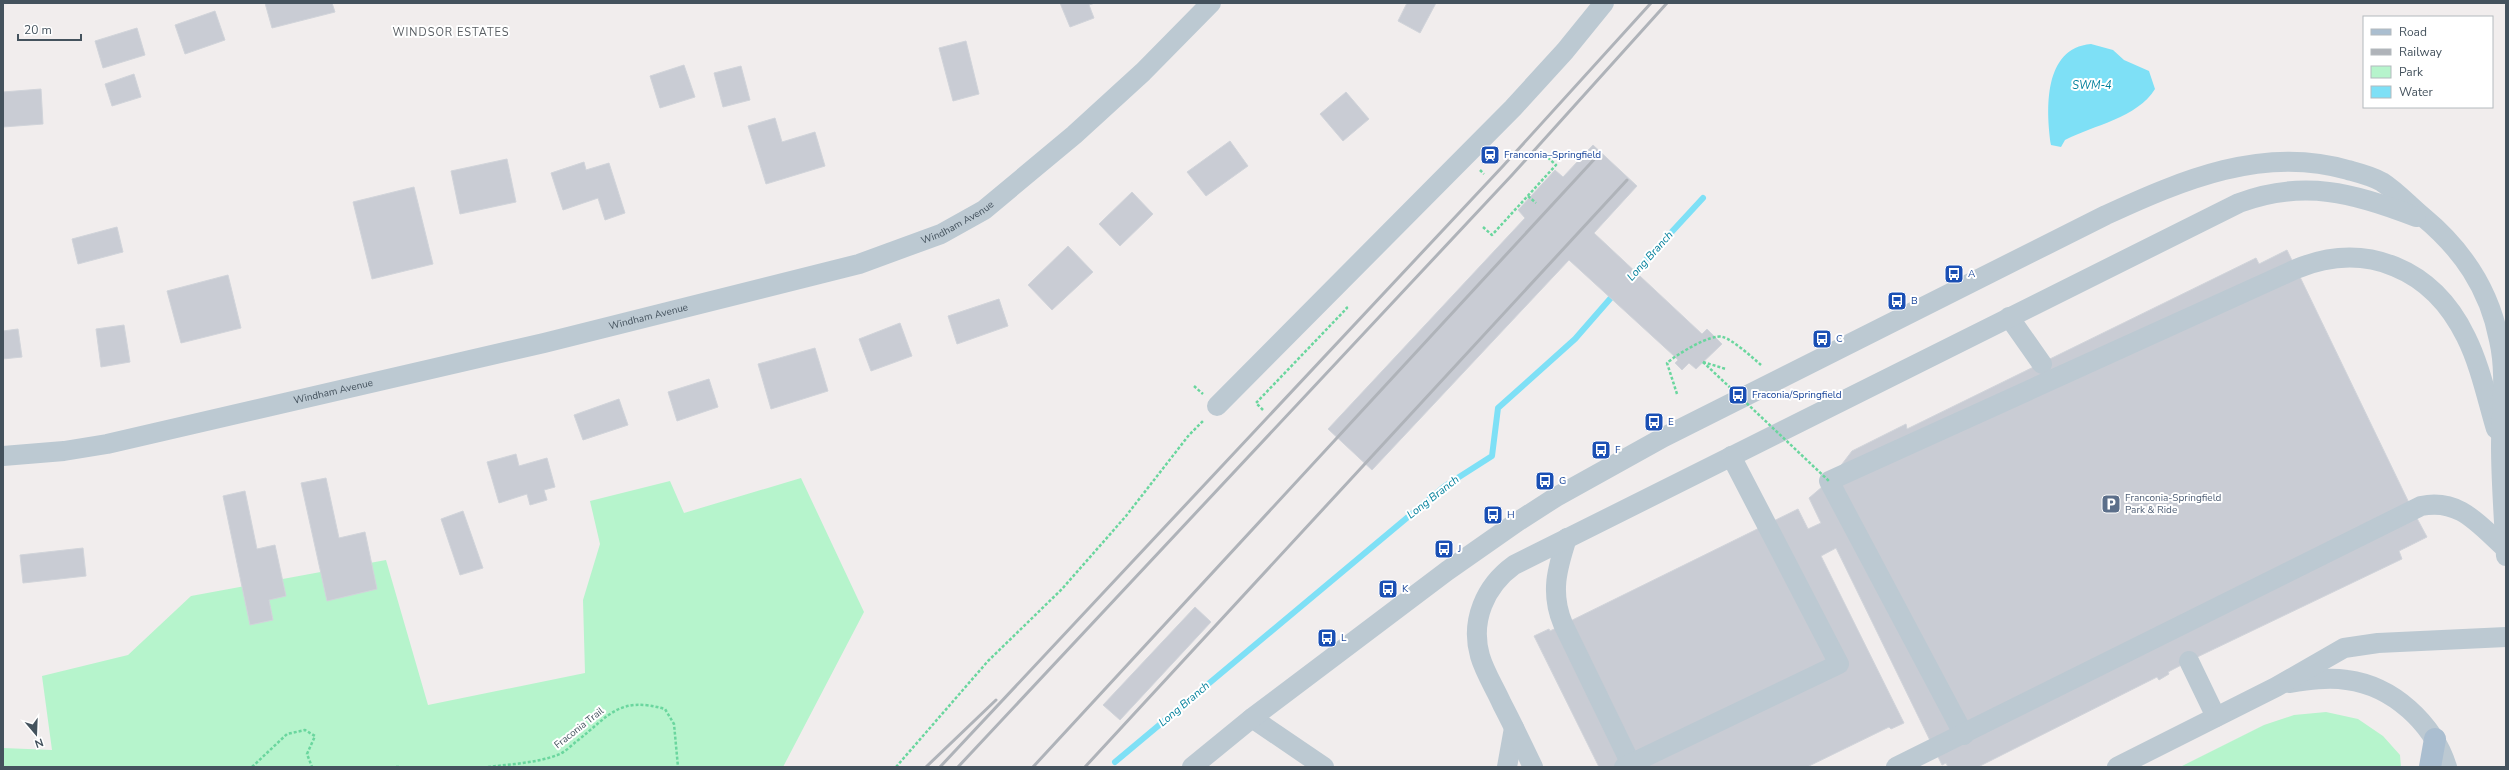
<svg xmlns="http://www.w3.org/2000/svg" width="2509" height="770" viewBox="0 0 2509 770" font-family="'Nunito Sans',sans-serif">
<style>
.green{fill:#b6f4cc}
.water{fill:#7ee0f6}
.lines{fill:none;stroke-linecap:round;stroke-linejoin:round}
.stream{stroke:#7ee0f6;stroke-width:6}
.building{fill:#c9ccd4;stroke:#d1d4da}
.path{stroke:#6ad69e;stroke-width:2.5;stroke-dasharray:3 2;stroke-linecap:butt}
.minor{stroke:#bcc9d2;stroke-width:20}
.major{stroke:#aabed0;stroke-width:22}
.rail{stroke:#afb3b9;stroke-width:3}
.path-bridge{stroke:#6ad69e;stroke-width:2.5;stroke-dasharray:3 2;stroke-linecap:butt}
.labels{text-anchor:middle;dominant-baseline:central;stroke-width:4;stroke-linejoin:round;paint-order:stroke}
.transit-label{font-size:10px;fill:#164399;stroke:#fff;text-anchor:start}
.street-label{font-size:10px;fill:#44525d;stroke:#fff}
.service-label{font-size:10px;fill:#4e5e75;stroke:#fff;text-anchor:start}
.neighbourhood-label{font-size:11px;letter-spacing:1px;fill:#595e63;stroke:#fff}
.water-label{font-size:11px;font-style:italic;fill:#03809c;stroke:#fff}
</style>
<rect width="100%" height="100%" fill="#f1eded"/>
<path class="green" d="M801 478 864 612 783 767H3V748L52 750 42 676 128 655 191 596 386 560 428 705 585 673 583 600 600 544 590 501 670 481 684 513Z
M2326 712 2358 719 2383 736 2400 755 2401 767H2180L2264 725 2294 715Z"/>
<path class="water" d="M2091 44 2113 50 2124 60 2149 71 2155 89C2137 118 2094 125 2065 140L2061 147 2051 145C2046 110 2043 48 2091 44Z"/>
<g class="lines">
<path class="stream" d="M1631 276 1703 198
M1115 762 1445 486 1492 456 1498 408 1575 339 1616 292"/>
</g>
<path class="building" d="M265 3H332L335 12 272 28Z
M1060 3H1095L1089 5 1094 18 1070 27Z
M1407 3H1436L1420 33 1398 21Z
M215 11 225 40 185 54 175 25Z
M137 28 145 55 103 68 95 41Z
M966 41 979 94 953 101 939 48Z
M684 65 695 97 660 108 650 76Z
M741 66 750 100 723 107 714 73Z
M134 74 141 97 112 106 105 84Z
M41 89 43 124 3 127V92Z
M1346 92 1369 119 1343 141 1320 114Z
M775 118 782 142 815 132 825 166 766 184 748 126Z
M1230 141 1248 166 1206 196 1187 172Z
M1593 145 1637 186 1594 233 1702 334 1707 329 1722 344 1696 369 1689 363 1682 370 1675 363 1678 360 1674 356 1569 260 1372 470 1328 429 1525 218 1518 210 1555 170 1563 177Z
M507 159 516 202 460 214 451 171Z
M584 162 586 170 609 163 625 213 605 220 598 198 563 210 551 173Z
M414 187 433 264 372 279 353 202Z
M1132 192 1153 214 1120 246 1099 224Z
M117 227 123 252 78 264 72 239Z
M1068 246 1093 272 1052 310 1028 285Z
M2287 250 2412 509 2427 537 2399 551 2402 559 2189 661 2168 672 2169 674 2159 680 2157 677 1978 767H1948L1946 763 1942 765 1836 548 1821 556 1904 723 1891 729 1889 727 1807 767H1599L1534 636 1549 629 1550 631 1798 509 1808 529 1821 523 1809 498 1829 481 1852 451 1906 424 1907 429 2256 258 2259 264Z
M228 275 241 328 181 343 167 291Z
M999 299 1008 326 957 344 948 316Z
M900 323 912 356 871 371 859 339Z
M124 325 130 362 101 367 96 329Z
M18 329 22 357 3 359V331Z
M815 348 828 391 771 409 758 364Z
M709 379 718 407 677 421 668 392Z
M619 399 628 425 583 440 574 415Z
M516 454 519 466 547 458 555 487 544 490 547 500 530 505 527 494 499 503 487 462Z
M326 478 339 538 365 532 377 589 327 601 301 483Z
M245 491 257 549 275 545 286 596 269 600 273 620 250 625 223 496Z
M463 511 483 568 460 575 441 519Z
M83 548 86 576 23 583 20 555Z
M1195 607 1211 622 1120 720 1103 705Z"/>
<g class="lines">
<path class="path" d="M1480 170 1484 174
M1528 196 1536 203
M1483 227 1492 235 1556 165 1547 157
M1703 362 1726 369
M1194 386 1203 394
M1677 394 1667 363C1676 355 1711 333 1723 337 1733 340 1752 357 1761 365
M1263 410 1256 403 1347 308 1345 305
M252 767 287 734 305 730 315 736 307 754 312 767
M396 767H400
M488 767C512 764 538 763 560 754 566 751 572 745 577 741 610 715 619 696 665 709L674 724 678 767
M896 767 988 661 1062 589 1126 516 1189 435 1203 421"/>
<g class="minor">
<path d="M2009 317 2042 364"/>
<path d="M1217 406 1513 108 1565 51 1604 3"/>
<path id="s1" d="M3 456 64 451 107 444 544 343 859 264 941 234 984 210 1074 135 1143 72 1211 3"/>
<path d="M1567 538C1557 569 1550 593 1563 624L1631 764"/>
<path d="M2189 661 2216 717"/>
<path d="M2289 683C2308 680 2328 677 2347 680 2393 686 2433 723 2447 767"/>
<path d="M1252 718 1324 767"/>
<path d="M1964 735 1829 481 2296 269C2366 240 2433 269 2466 337 2480 365 2487 399 2496 429"/>
<path d="M1192 767 1252 718 1447 571 1517 522 1556 497 1664 437 2106 215C2182 180 2264 145 2348 170 2359 173 2372 176 2382 182 2396 191 2409 205 2422 216 2462 249 2489 288 2499 340 2507 375 2501 410 2501 446 2501 482 2504 519 2506 556"/>
<path d="M1507 767 1514 728"/>
<path d="M1533 767C1523 746 1513 725 1502 704 1495 688 1485 673 1480 656 1470 621 1485 586 1514 565L2239 203C2303 179 2355 193 2416 217"/>
<path d="M1624 767 1839 664 1731 456"/>
<path d="M1896 767 2421 506C2460 498 2479 525 2506 549"/>
<path d="M2117 767 2276 687 2344 648 2378 643 2506 637"/>
</g>
<path class="major" d="M2430 767 2435 739"/>
<path class="rail" d="M926 767 996 700
M940 767 1503 166 1651 3
M958 767 1512 175 1667 3
M1033 767 1600 153
M1085 767 1627 180"/>
<path class="path-bridge" d="M1703 362 1829 481"/>
</g>
<defs>
<symbol id="station-square" viewBox="-11 -11 22 22"><rect x="-9" y="-9" width="18" height="18" rx="4" fill="#1a4fb4" stroke="#fff"/><path d="M-3-6H3Q5-6 5-4V2Q5 4 3 4L4.5 6H3L1.5 4h-3L-3 6H-4.5L-3 4Q-5 4-5 2V-4Q-5-6-3-6ZM-3.5-4v3h7v-3ZM-3.5 1v1.5H-2V1ZM2 1v1.5H3.5V1Z" fill="#fff"/></symbol>
<symbol id="bus-square" viewBox="-11 -11 22 22"><rect x="-9" y="-9" width="18" height="18" rx="4" fill="#1a4fb4" stroke="#fff"/><path d="M-5-6H5V4H4V6H2V4H-2V6H-4V4H-5ZM-3.5-4V0h7V-4ZM-3.5 1.2v1.5H-2V1.2ZM2 1.2v1.5H3.5V1.2Z" fill="#fff"/></symbol>
<symbol id="parking-square" viewBox="-11 -11 22 22"><rect x="-9" y="-9" width="18" height="18" rx="4" fill="#5c6f8a" stroke="#fff"/><path d="M-3.5-5.5H1a3.5 3.5 0 0 1 0 7H-1V5.5H-3.5ZM-1-3.4V-.6H.8a1.4 1.4 0 0 0 0-2.8Z" fill="#fff"/></symbol>
</defs>
<g fill-rule="evenodd">
<use href="#station-square" x="1479" y="144" width="22" height="22"/>
<use href="#bus-square" x="1943" y="263" width="22" height="22"/>
<use href="#bus-square" x="1886" y="290" width="22" height="22"/>
<use href="#bus-square" x="1811" y="328" width="22" height="22"/>
<use href="#bus-square" x="1727" y="384" width="22" height="22"/>
<use href="#bus-square" x="1643" y="411" width="22" height="22"/>
<use href="#bus-square" x="1590" y="439" width="22" height="22"/>
<use href="#bus-square" x="1534" y="470" width="22" height="22"/>
<use href="#parking-square" x="2100" y="493" width="22" height="22"/>
<use href="#bus-square" x="1482" y="504" width="22" height="22"/>
<use href="#bus-square" x="1433" y="538" width="22" height="22"/>
<use href="#bus-square" x="1377" y="578" width="22" height="22"/>
<use href="#bus-square" x="1316" y="627" width="22" height="22"/>
</g>
<g class="labels">
<g class="transit-label">
<text x="1504" y="155">Franconia–Springfield</text>
<text x="1968" y="274">A</text>
<text x="1911" y="301">B</text>
<text x="1836" y="339">C</text>
<text x="1752" y="395">Fraconia/Springfield</text>
<text x="1668" y="422">E</text>
<text x="1615" y="450">F</text>
<text x="1559" y="481">G</text>
<text x="1507" y="515">H</text>
<text x="1458" y="549">J</text>
<text x="1402" y="589">K</text>
<text x="1341" y="638">L</text>
</g>
<g class="street-label">
<text stroke="none"><textPath href="#s1" startOffset="985">Windham Avenue</textPath></text>
<text stroke="none"><textPath href="#s1" startOffset="661">Windham Avenue</textPath></text>
<text stroke="none"><textPath href="#s1" startOffset="337">Windham Avenue</textPath></text>
<text transform="translate(579 728) rotate(-38)">Fraconia Trail</text>
</g>
<g class="service-label">
<text x="2125" y="498">Franconia-Springfield<tspan x="2125" dy="12">Park &amp; Ride</tspan></text>
</g>
<g class="neighbourhood-label">
<text x="451" y="32">WINDSOR ESTATES</text>
</g>
<g class="water-label">
<text x="2092" y="85">SWM-4</text>
<text transform="translate(1650 256) rotate(-48)">Long Branch</text>
<text transform="translate(1433 497) rotate(-38)">Long Branch</text>
<text transform="translate(1184 704) rotate(-40)">Long Branch</text>
</g>
</g>
<rect width="2509" height="770" fill="none" stroke="#44525d" stroke-width="8"/>
<rect x="2363" y="16" width="130" height="92" fill="#ffffff" stroke="#b4babe"/>
<rect x="2371" y="29" width="20" height="6" fill="#aabed0" stroke="#b4babe"/>
<text x="2399" y="36" font-size="12" fill="#44525d">Road</text>
<rect x="2371" y="49" width="20" height="6" fill="#afb3b9" stroke="#b4babe"/>
<text x="2399" y="56" font-size="12" fill="#44525d">Railway</text>
<rect x="2371" y="66" width="20" height="12" fill="#b6f4cc" stroke="#b4babe"/>
<text x="2399" y="76" font-size="12" fill="#44525d">Park</text>
<rect x="2371" y="86" width="20" height="12" fill="#7ee0f6" stroke="#b4babe"/>
<text x="2399" y="96" font-size="12" fill="#44525d">Water</text>
<g transform="translate(36 734) rotate(161)" stroke="#ffffff" stroke-width="3" paint-order="stroke">
<path d="M0-3L7 15L0 10L-7 15Z" fill="#44525d"/>
<text y="-6" font-size="11" font-weight="bold" text-anchor="middle" fill="#44525d">N</text>
</g>
<path d="M18 34v6h63v-6" fill="none" stroke="#44525d" stroke-width="2"/>
<text x="24" y="34" font-size="12" fill="#44525d" stroke="#ffffff" stroke-width="3" paint-order="stroke">20 m</text>
</svg>
